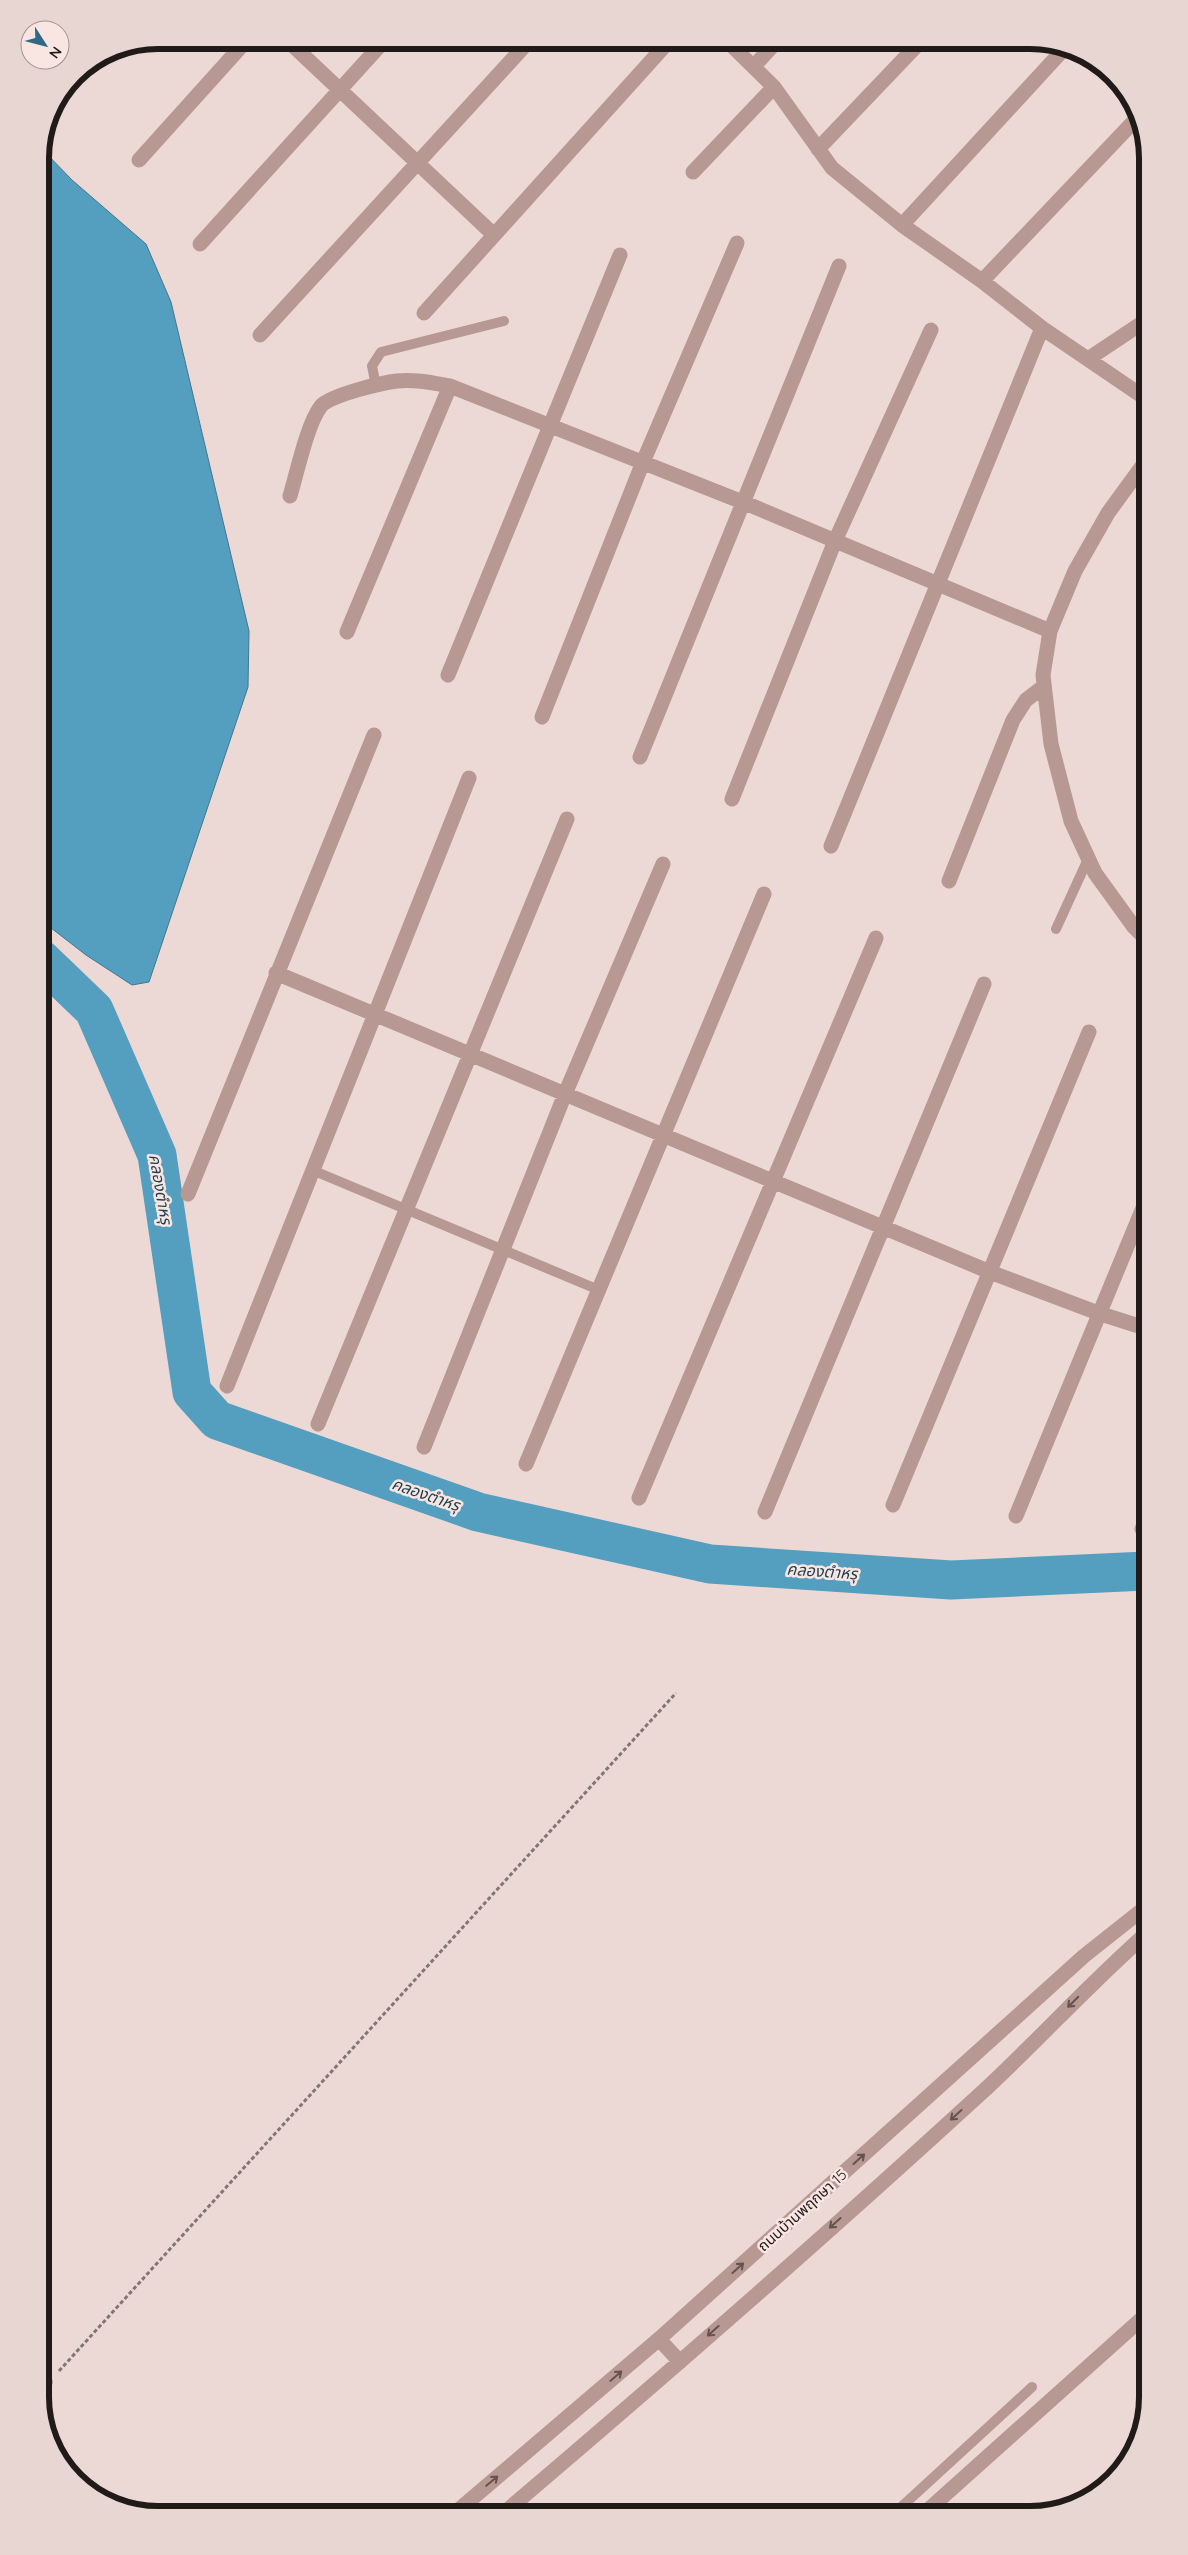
<svg xmlns="http://www.w3.org/2000/svg" width="1188" height="2555" viewBox="0 0 1188 2555" font-family="Quicksand,'Noto Sans Thai',sans-serif">
<style>
.water{fill:#549ebf;stroke:#44768d}
.lines{fill:none;stroke-linecap:round;stroke-linejoin:round}
.river{stroke:#549ebf;stroke-width:39}
.path{stroke:#827674;stroke-width:3;stroke-dasharray:4 2.5;stroke-linecap:butt}
.lane{stroke:#b89892;stroke-width:10}
.street{stroke:#b89892;stroke-width:15}
.oneway{stroke:#64534f}
.labels{text-anchor:middle;dominant-baseline:central;stroke-width:5;stroke-linejoin:round;paint-order:stroke}
.street-label{font-size:15px;fill:#201a19;stroke:#f9e6e3}
.water-label{font-size:16px;font-style:italic;fill:#1c3e4d;stroke:#f9e6e3}
.rim{fill:none;stroke:#201a19;stroke-width:6}
</style>
<rect width="100%" height="100%" fill="#ecd9d6"/>
<path class="water" d="M41 148 72 180 146 244 171 302 249 631 248 687 149 982 132 985 86 955 42 921Z"/>
<g class="lines">
<path class="river" d="M42 960 94 1010 157 1155 192 1392 217 1420 478 1512 710 1564 951 1580 1146 1571"/>
<path class="path" d="M59 2371 676 1693"/>
<path class="lane" d="M376 386 372 366 381 352 504 321
M1056 929 1088 859
M312 1170 599 1290
M46 2384 48 2382
M898 2510 1032 2387"/>
<path class="street" d="M287 40 494 235
M726 40 774 87 832 168 902 225 982 281 1042 328 1142 396
M754 66 778 40
M818 149 922 40
M139 160 247 40
M693 172 774 87
M902 225 1063 50
M200 244 385 40
M982 281 1139 116
M424 313 670 40
M260 335 530 40
M1088 359 1142 323
M1143 465 1108 513 1075 571 1050 631 1043 675 1051 744 1071 821 1095 873 1134 927 1144 937
M290 496C297 473 307 424 321 406 331 395 381 383 397 381 415 379 433 383 450 386L745 503 1050 631
M347 632 450 386
M448 675 620 255
M542 717 643 462 737 243
M640 757 839 266
M732 799 835 541 931 330
M831 846 1042 328
M949 881 1013 720 1026 700 1043 687
M276 973 990 1272 1098 1313 1145 1328
M188 1194 374 735
M227 1386 469 778
M318 1424 567 819
M424 1447 565 1094 663 864
M526 1464 764 894
M639 1498 876 938
M893 1505 1089 1032
M765 1512 984 984
M1016 1516 1145 1203
M1142 1529 1146 1522
M659 2339 680 2362
M928 2510 1148 2313
M505 2512C665 2376 823 2238 978 2096 1036 2043 1088 1985 1147 1933
M455 2513 659 2339 1084 1956 1147 1906"/>
</g>
<defs><path id="oneway-shaft" d="M-6 0H5M1.5-3L5.5 0L1.5 3" fill="none" stroke-width="1.6" stroke-linecap="round" stroke-linejoin="round" transform="scale(1.25)"/></defs>
<g class="oneway">
<use href="#oneway-shaft" transform="translate(1073 2002) rotate(135)"/>
<use href="#oneway-shaft" transform="translate(956 2115) rotate(138)"/>
<use href="#oneway-shaft" transform="translate(859 2159) rotate(-42)"/>
<use href="#oneway-shaft" transform="translate(835 2223) rotate(138)"/>
<use href="#oneway-shaft" transform="translate(738 2268) rotate(-42)"/>
<use href="#oneway-shaft" transform="translate(713 2331) rotate(138)"/>
<use href="#oneway-shaft" transform="translate(616 2376) rotate(-41)"/>
<use href="#oneway-shaft" transform="translate(492 2481) rotate(-40)"/>
</g>
<g class="labels">
<g class="street-label">
<text transform="translate(802 2210) rotate(-42)">ถนนบ้านพฤกษา 15</text>
</g>
<g class="water-label">
<text transform="translate(161 1189) rotate(80)">คลองตำหรุ</text>
<text transform="translate(426 1494) rotate(19)">คลองตำหรุ</text>
<text transform="translate(822 1571) rotate(4)">คลองตำหรุ</text>
</g>
</g>
<path d="M0 0H1188V2555H0ZM158 49H1030A109 109 0 0 1 1139 158V2397A109 109 0 0 1 1030 2506H158A109 109 0 0 1 49 2397V158A109 109 0 0 1 158 49Z" fill="#e8d6d3" fill-rule="evenodd"/>
<path class="rim" d="M158 49H1030A109 109 0 0 1 1139 158V2397A109 109 0 0 1 1030 2506H158A109 109 0 0 1 49 2397V158A109 109 0 0 1 158 49Z"/>
<g transform="translate(45 45) rotate(126)"><circle r="24" fill="#f9e6e3" stroke="#a29492"/>
<path d="M0-4L9 19L0 12L-9 19Z" fill="#2f6982"/>
<text y="-8" font-size="14" font-weight="bold" text-anchor="middle" fill="#201a19">N</text>
</g>
</svg>
